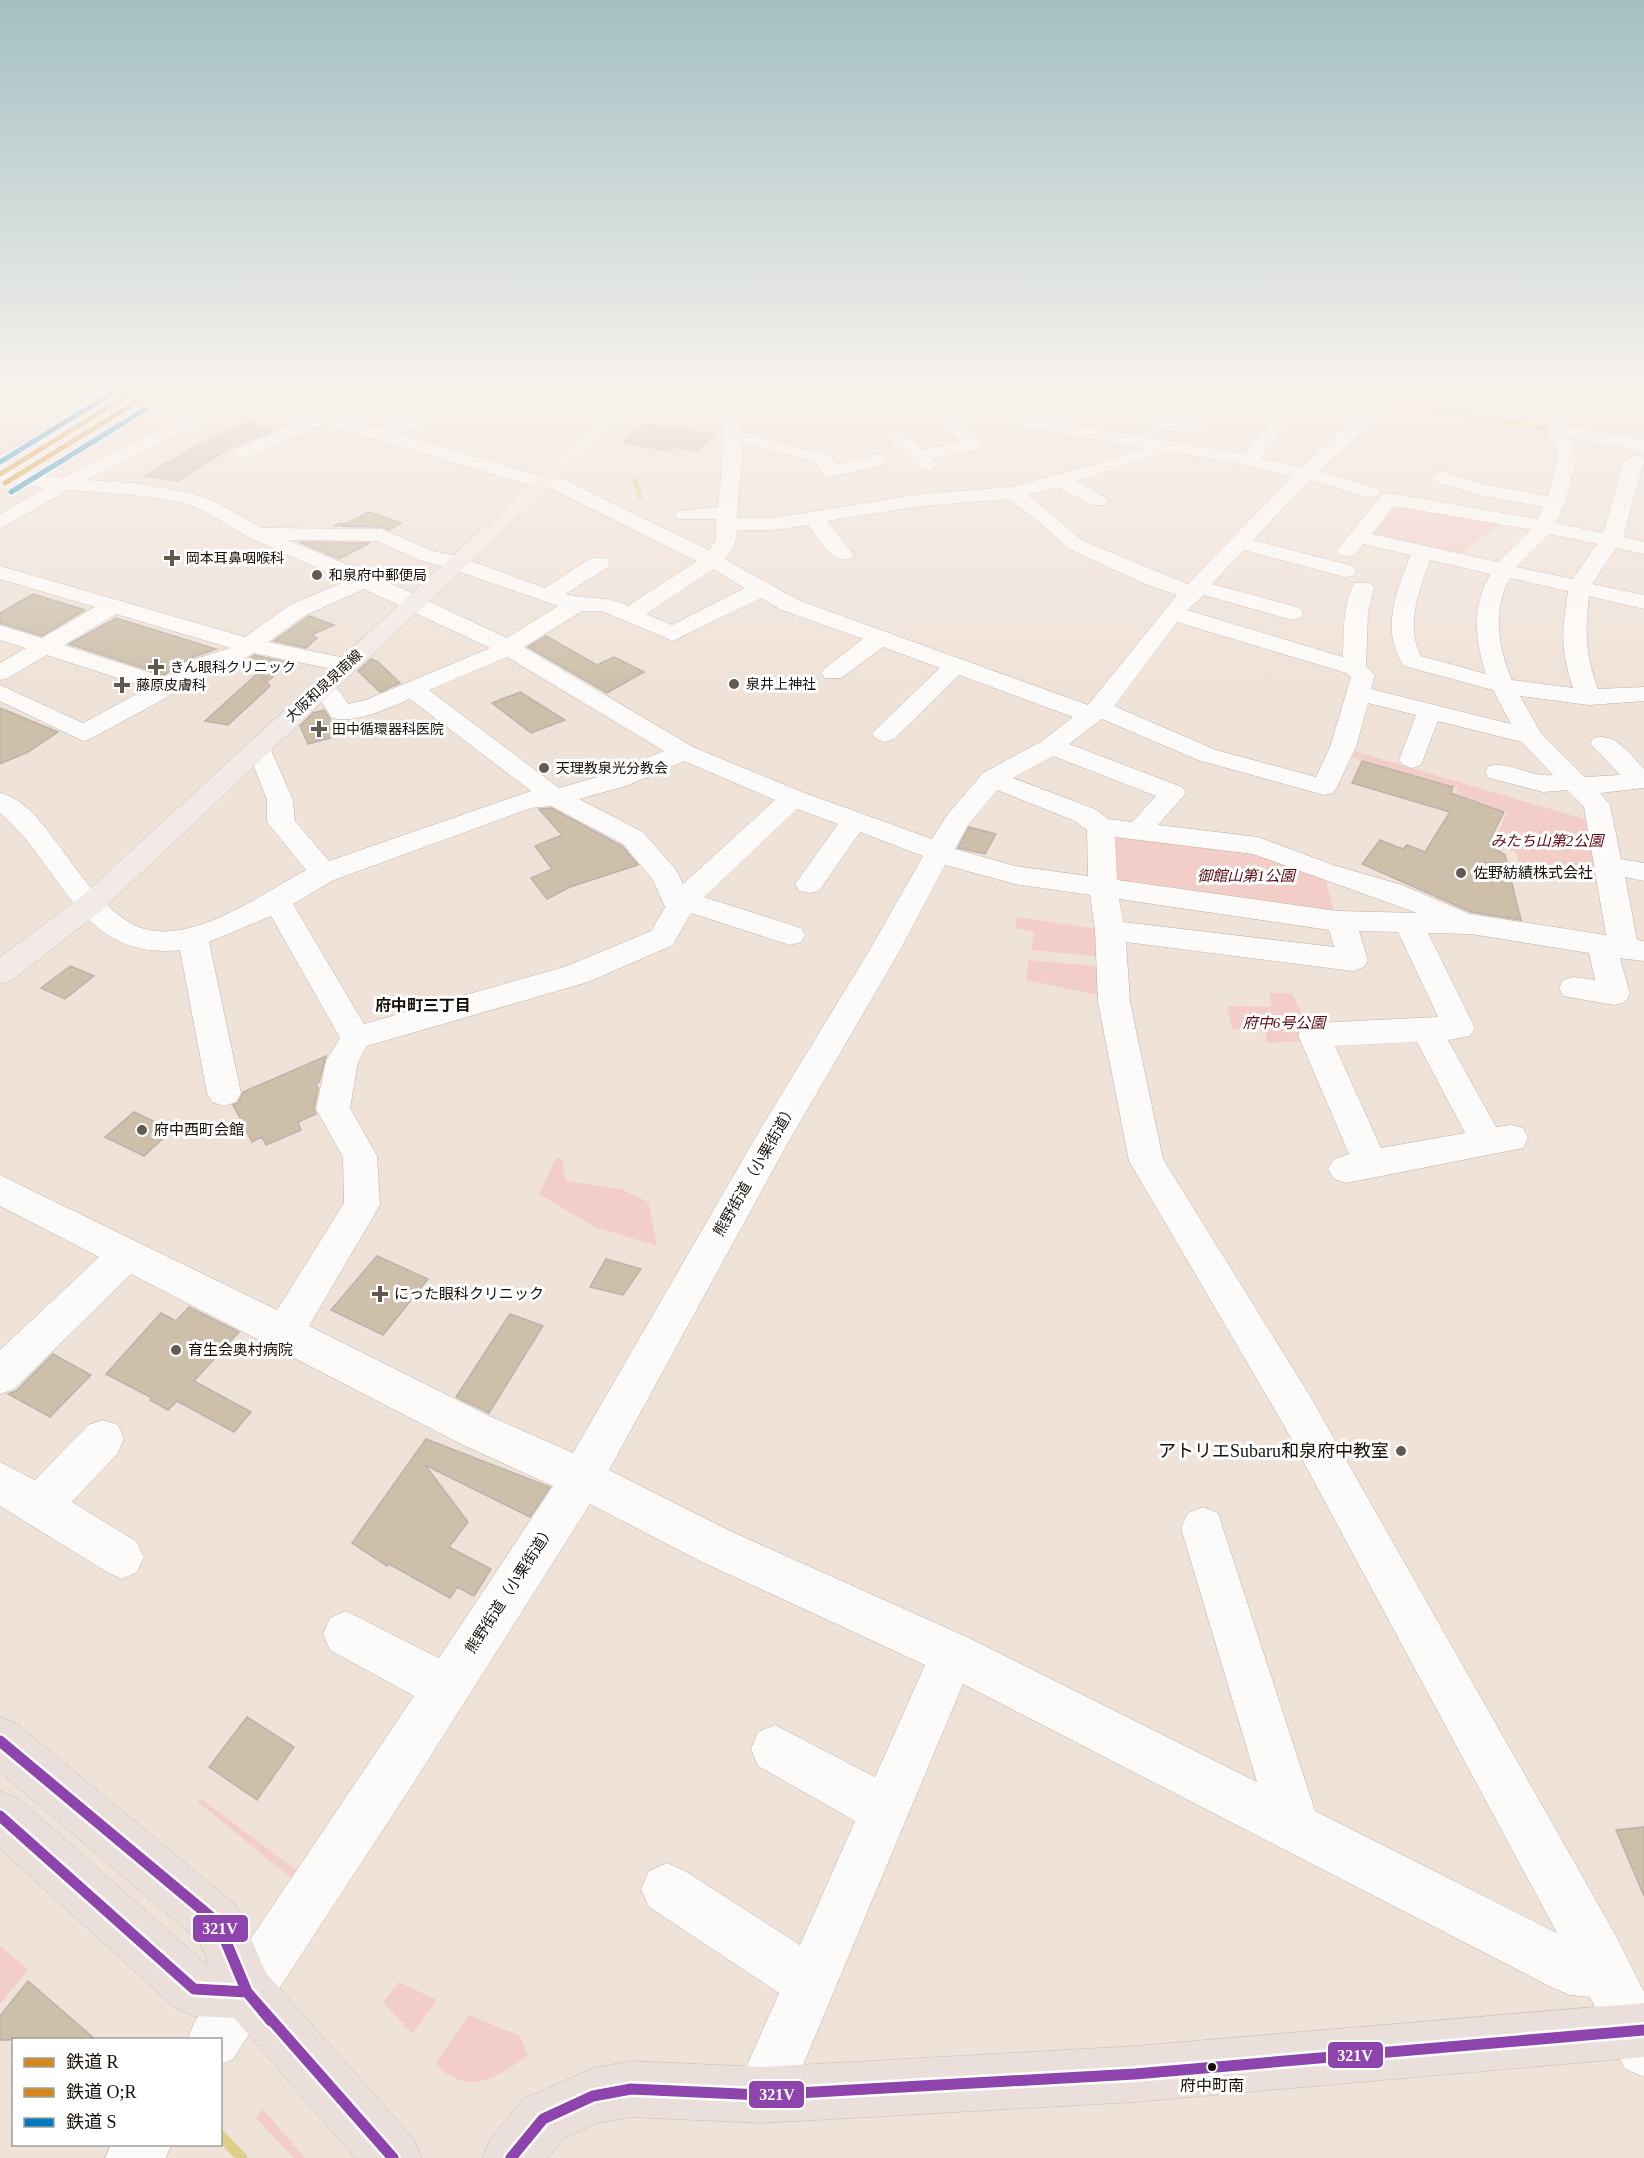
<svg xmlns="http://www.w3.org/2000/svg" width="1644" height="2158" viewBox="0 0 1644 2158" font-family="'Times New Roman','Noto Sans JP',serif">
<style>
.green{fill:#f3cec8}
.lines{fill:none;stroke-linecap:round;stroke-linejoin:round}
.stream-far1{stroke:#ddcf8a;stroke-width:4.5}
.stream{stroke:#ddcf8a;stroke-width:11}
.building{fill:#cdbfaa;stroke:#bcb3aa;stroke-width:1.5}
.minor-casing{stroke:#bcb2aa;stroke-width:1}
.major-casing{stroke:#c6c0bb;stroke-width:1}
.highway-casing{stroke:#c6c0bb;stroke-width:1}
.minor{fill:#fdfbf9;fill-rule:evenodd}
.major{fill:#f2eae6;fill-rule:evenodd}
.highway{fill:#ebdfdb;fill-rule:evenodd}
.bus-1-casing{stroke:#fff;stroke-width:16}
.bus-1{stroke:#8e44ad;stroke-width:11}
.rail-1-casing{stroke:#fff;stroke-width:8}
.rail-2-casing{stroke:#fff;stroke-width:8}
.rail-3-casing{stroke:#fff;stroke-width:8}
.rail-4-casing{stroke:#fff;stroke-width:8}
.rail-1{stroke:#d5871c;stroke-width:5}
.rail-2{stroke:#d5871c;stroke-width:5}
.rail-3{stroke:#007ac2;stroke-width:5}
.rail-4{stroke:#007ac2;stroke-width:5}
.poi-dot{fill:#635951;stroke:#fff;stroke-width:2}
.bus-dot{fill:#170f08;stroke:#fff;stroke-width:2}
.labels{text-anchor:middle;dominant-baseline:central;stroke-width:6;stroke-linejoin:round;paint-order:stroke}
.far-poi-label{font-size:14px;fill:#170f08;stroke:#fff;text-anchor:start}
.far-street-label{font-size:14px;fill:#170f08;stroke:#fff}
.park-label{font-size:15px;font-style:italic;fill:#5e0612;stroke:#fff}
.poi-label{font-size:15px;fill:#170f08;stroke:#fff;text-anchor:start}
.street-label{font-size:15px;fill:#170f08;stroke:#fff}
.neighbourhood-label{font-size:16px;font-weight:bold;fill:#170f08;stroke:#fff}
.near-bus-label{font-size:16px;fill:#170f08;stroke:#fff}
.near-poi-label{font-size:18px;fill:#170f08;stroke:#fff;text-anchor:end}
.line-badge{stroke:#fff;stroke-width:2}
.badge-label{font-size:16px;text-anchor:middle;font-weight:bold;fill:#fff}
</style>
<rect width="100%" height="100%" fill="#efe2d8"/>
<path class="green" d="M71 416 74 417 0 462V449Z
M1390 505 1502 522 1456 558 1362 537Z
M1354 751 1587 820 1599 880 1521 869 1516 853 1494 842 1507 812 1456 793 1458 788 1352 757Z
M1114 834 1253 850 1325 877 1335 915 1112 887Z
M1017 917 1104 930 1106 957 1031 950 1034 932 1015 928Z
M1029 960 1106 967 1108 997 1026 980Z
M1269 993H1292L1310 1030 1306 1041 1268 1043 1264 1030 1232 1029 1227 1006 1272 1007Z
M556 1158 562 1159 566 1181 621 1189 648 1202 657 1246 595 1227 539 1194Z
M200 1798 308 1879 302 1887 198 1802Z
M0 1946 28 1969 0 2004Z
M399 1982 437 2000 412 2034 383 2002Z
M469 2015 520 2036 528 2055C495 2079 469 2097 435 2064Z
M263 2109 305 2158H294L256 2118Z"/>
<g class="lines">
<path class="stream-far1" d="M1394 402 1547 429
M635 480 640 497"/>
<path class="stream" d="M220 2135 242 2158"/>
</g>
<path class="building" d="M249 422 272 431 230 448 178 481 145 476 198 445Z
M646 424 714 435 696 451 674 447 670 451 623 443Z
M369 512 401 523 389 530 381 527 333 526 341 523 346 524Z
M299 542 370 543 339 559Z
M33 594 85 610 42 636 0 623V613Z
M309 616 334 625 311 635 317 638 306 648 274 641Z
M116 618 216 649 188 659 164 675 69 644Z
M546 636 597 665 614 657 644 672 607 693 528 647Z
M254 655 289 663 268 681 248 660Z
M371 659 378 662 400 683 380 692 358 671Z
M258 673 270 686 228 725 205 721Z
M520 692 565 720 531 733 492 703Z
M0 708 58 732 28 752 0 764Z
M324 710 341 735 308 744 300 726 313 713Z
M1362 761 1453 787 1451 793 1504 812 1488 844 1505 855 1521 920 1471 912 1362 864 1380 840 1403 849 1407 845 1425 852 1450 812 1352 783Z
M551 808 622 846 638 865 570 887 547 899 531 878 552 869 535 846 562 835 539 809Z
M969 827 996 834 985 854 958 848Z
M70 966 94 976 65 999 41 988Z
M326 1056 319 1082 316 1084 318 1088 314 1109 316 1114 298 1122 301 1130 266 1145 262 1137 252 1142 233 1105 238 1103 243 1092Z
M134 1112 172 1130 144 1156 105 1137Z
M377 1256 428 1279 383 1335 331 1310Z
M606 1259 641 1269 623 1295 590 1287Z
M189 1307 239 1332 194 1381 251 1412 234 1432 177 1401 168 1410 150 1400 152 1398 106 1374 161 1313 176 1321Z
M510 1314 543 1326 489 1413 456 1397Z
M53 1354 91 1375 50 1417 8 1394 16 1391Z
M426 1439 550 1487 530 1517 425 1465 468 1522 449 1547 491 1569 474 1596 457 1587 450 1598 389 1564 387 1566 352 1543Z
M247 1717 294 1747 257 1800 209 1767Z
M1644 1827V1896L1616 1830Z
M28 1981 96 2040H0V2016Z"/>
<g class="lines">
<defs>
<path id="minor" d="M242 391H263L262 394 378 428 458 400H470L473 404 470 408 397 434 537 475 558 477 709 550 716 540V519H678L675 515 678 511 718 507 725 436 713 411 697 391H714L730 409 741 431 801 449 829 453 836 464 879 454 889 460 886 464 831 477 824 475 816 462 743 443 737 518H774L921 494 1011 487 1093 465 1142 448 1026 427 975 413 963 426 985 444 983 448 933 459 938 465 928 471 921 469 885 436 894 430 901 432 922 450 961 442 943 427 958 409 889 395 887 391H919L992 406 1010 391H1042L1129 410 1148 391H1166L1146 413 1188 423 1217 391H1234L1198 433 1192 435 1024 397 1009 410 1029 417 1244 454 1270 423 1276 422 1285 427 1261 458 1301 467 1367 409 1266 396 1260 395 1258 391H1304L1377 400 1388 391H1406L1319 471 1377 488 1380 492 1377 496 1370 498 1310 480 1253 540 1353 566 1356 571 1353 576 1345 577 1244 550 1212 584 1300 608 1303 613 1300 618 1292 620 1204 595 1187 610 1343 657C1344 634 1342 603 1355 583H1371L1374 588 1368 612 1366 666 1375 675 1371 689 1511 724 1493 690 1404 666C1380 631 1396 591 1411 555L1363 544C1356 554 1352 559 1340 555L1336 551 1382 495 1389 493 1538 519 1543 507 1479 495 1433 481 1430 477 1440 471 1482 484 1548 496 1559 455 1547 431 1567 391H1584L1568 426 1644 440V452L1568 437 1577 455 1566 500 1556 523 1603 533 1624 461 1634 455 1641 457 1644 461 1623 537 1644 542V554L1616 548 1592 584 1644 595V609L1589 596C1585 633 1585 653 1598 689L1644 687V701L1589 705 1520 696 1541 733 1585 777 1620 775 1590 743 1594 738C1616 732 1630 755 1644 769V788L1600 793 1610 805 1621 859 1644 863V881L1625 877 1637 940 1644 941V961L1620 958 1630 994 1625 1002 1614 1005 1563 996 1559 988 1563 980 1574 977 1595 980 1589 953 1471 934 1428 933 1475 1028 1470 1036 1448 1040 1496 1127 1511 1125 1523 1128 1528 1138 1523 1148 1346 1183 1334 1179 1328 1169 1334 1159 1349 1154 1298 1035 1303 1027 1314 1023 1438 1017 1398 932 1359 931 1368 960 1364 967 1353 971 1126 942 1130 1002 1163 1159 1310 1396 1615 1934 1644 1992V2077L1625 2069 1590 1997 1570 1995 1551 1987 963 1684 782 2115 762 2123 742 2115 734 2095 779 1993 649 1907 641 1889 649 1871 667 1863 685 1871 800 1945 855 1821 758 1766 751 1749 758 1732 775 1725 875 1777 925 1665 698 1560 590 1504 411 1787 233 2059 220 2065V2040H187L195 2021 414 1696 330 1650 323 1634 330 1618 346 1611 439 1658 553 1486 461 1444 131 1274 14 1389 0 1394V1350L99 1257 0 1206V1175L277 1310 344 1203 343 1157 316 1109 326 1061 340 1038 271 916 209 942 241 1093 236 1102 224 1106 212 1102 207 1093 180 950C79 961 63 866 0 813V793C25 799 42 823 57 843 77 870 98 902 127 921 179 956 261 894 306 870L267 822V800L251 759 241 751 245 746 254 743 271 750 293 800 295 821 329 861 531 791 410 699C388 708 356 724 332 718L320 700 310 697 307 692 310 687 319 685 338 689 348 704 366 700 490 648 364 589 306 615 268 642 355 660 359 665 355 670 347 672 253 653 246 658 205 671 164 699 92 738 83 741 0 701V685L83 723 148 688 47 655 8 678 0 680V663L26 648 0 640V625L42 638 95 607 0 579V566L245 637 290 605 346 581 250 538 204 511 182 502 134 495 68 490 0 529V514L44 488 0 480V468L62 478ZM248 401 306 419 235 449 233 453 235 457H249L324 424 529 485 548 487 697 561 628 606C604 595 589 600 565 594L607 568 610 563 607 558H591L545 588 457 556 433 551 381 529 262 528 218 503 193 493 134 483 87 480ZM1166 452 1217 459 1292 476 1188 584 1083 541 1028 495 1058 487 1091 505H1105L1108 501 1105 497 1077 481ZM1008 499 1037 520 1069 549 1145 584 1177 595 1088 705 798 600 725 559 735 544 737 530H774L808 525C819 539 831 564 850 559L854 555 827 521 921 506ZM1394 506 1528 529 1531 530 1498 562 1372 534ZM1549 534 1597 544 1573 579 1516 567ZM287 540 377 541 419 560 443 566 558 606 507 638 373 575ZM1430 560 1491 574C1471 606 1475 639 1486 674L1421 656C1405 626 1419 590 1430 560ZM713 569 745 588 672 625 646 614ZM1510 578 1568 591C1562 632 1560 649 1573 688L1512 680C1498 649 1492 609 1510 578ZM761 598 782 610 863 639 825 668 821 673 825 678H841L883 647 940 668 876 729 872 734 876 739 885 742 894 739 959 675 1073 717 1042 741 983 773 947 815 932 839 802 792 693 747 524 647 582 611H602L673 641ZM116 614 227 647 230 648 189 661 164 677 64 645ZM1177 622 1346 673 1351 677 1330 747 1316 777 1216 750 1114 706ZM507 657 664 751 608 774 559 788 429 690ZM1368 703 1416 715 1399 760 1403 765 1412 768 1421 765 1438 721 1522 742 1553 775C1531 778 1510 761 1489 766L1485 772 1489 778 1543 792 1567 790 1584 807 1606 935 1470 914 1402 885 1333 865 1258 837 1158 825 1186 793 1182 787 1069 744 1102 719 1198 760 1324 795 1333 793 1337 787 1356 747ZM1053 756 1156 796 1132 822 1108 819 1095 809 1013 778ZM684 761 775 800 683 884 676 870 643 832 579 799 626 786ZM997 790 1075 821 1087 830 1088 876 1015 866 955 849 968 825ZM551 806 623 844 653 880 665 907 651 931 567 966 364 1024 293 904 334 880 531 808ZM797 809 838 824 795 884 799 891 809 893 819 891 860 832 923 856 869 951 761 1128 573 1453 489 1416 309 1326 380 1205 377 1156 350 1108 358 1062 367 1046 588 982 673 945 691 913 790 945 801 942 805 935 801 928 704 897ZM1115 837 1253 854 1417 913 1337 911 1117 880ZM945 865 1015 884 1090 895 1095 930 1098 1002 1129 1161 1282 1422 1557 1933 1315 1811 1218 1513 1203 1507 1188 1513 1181 1528 1257 1782 969 1638 728 1530 609 1470 785 1148 899 952ZM1119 899 1329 930 1334 947 1123 922ZM1417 1042 1465 1133 1381 1148 1335 1046Z
M0 398 77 409 86 414 77 419 0 408Z
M103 1420 118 1425 124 1439 118 1453 72 1502 137 1542 144 1557 137 1572 122 1579 107 1572 0 1506V1462L35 1480 88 1425Z
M111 2144H171L166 2158H105Z"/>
<path id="major" d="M632 391H651L101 911 11 981 0 984V957L81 897Z"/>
<path id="highway" d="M0 1717 17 1724 236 1905 266 1973 413 2138 422 2158H355L234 2018 194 2016 175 2008 0 1849V1791L18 1798 205 1963H208L199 1941 0 1772Z
M1644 2003V2057L1135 2102 762 2123 631 2117 597 2123 563 2139 548 2158H482L491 2138 523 2099 593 2068 631 2061 762 2067 1135 2046Z"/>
</defs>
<use href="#minor" class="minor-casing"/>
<use href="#major" class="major-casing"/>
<use href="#highway" class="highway-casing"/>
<use href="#minor" class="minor"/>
<use href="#major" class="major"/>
<use href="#highway" class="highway"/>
<defs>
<path id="bus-1" d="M0 1741 218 1923 247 1992 393 2158
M0 1816 194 1989 247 1992 271 2021
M511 2158 543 2119 593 2096 631 2089 762 2095 1135 2074 1644 2030"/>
</defs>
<use href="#bus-1" class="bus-1-casing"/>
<use href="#bus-1" class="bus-1"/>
<defs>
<path id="rail-1" d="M0 474 135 391"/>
<path id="rail-2" d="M5 483 140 400"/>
<path id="rail-3" d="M0 462 116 391"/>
<path id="rail-4" d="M11 492 146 409"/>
</defs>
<use href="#rail-1" class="rail-1-casing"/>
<use href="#rail-2" class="rail-2-casing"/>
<use href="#rail-3" class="rail-3-casing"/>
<use href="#rail-4" class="rail-4-casing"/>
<use href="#rail-1" class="rail-1"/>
<use href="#rail-2" class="rail-2"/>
<use href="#rail-3" class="rail-3"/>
<use href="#rail-4" class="rail-4"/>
</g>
<linearGradient id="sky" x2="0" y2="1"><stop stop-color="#a3bfc2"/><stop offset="0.56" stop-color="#f8f2ed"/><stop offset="1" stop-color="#f8f2ed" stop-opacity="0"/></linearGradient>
<rect width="1644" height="693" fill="url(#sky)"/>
<g class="poi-dot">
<path d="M169 549h6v6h6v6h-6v6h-6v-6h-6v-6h6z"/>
<circle cx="317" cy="575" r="6"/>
<path d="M153 658h6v6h6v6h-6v6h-6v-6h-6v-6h6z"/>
<circle cx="734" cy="684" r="6"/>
<path d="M119 676h6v6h6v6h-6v6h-6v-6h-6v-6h6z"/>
<path d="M316 720h6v6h6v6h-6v6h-6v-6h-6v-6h6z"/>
<circle cx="544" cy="768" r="6"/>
<circle cx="1461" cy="873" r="6"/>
<circle cx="142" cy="1130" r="6"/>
<path d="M377 1285h6v6h6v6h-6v6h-6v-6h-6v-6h6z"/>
<circle cx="176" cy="1350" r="6"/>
<circle cx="1401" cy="1451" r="6"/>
</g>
<circle class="bus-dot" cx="1212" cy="2067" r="5"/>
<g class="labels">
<g class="far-poi-label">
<text x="186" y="558">岡本耳鼻咽喉科</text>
<text x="329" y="575">和泉府中郵便局</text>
<text x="170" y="667">きん眼科クリニック</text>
<text x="746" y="684">泉井上神社</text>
<text x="136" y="685">藤原皮膚科</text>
<text x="332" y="729">田中循環器科医院</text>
<text x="556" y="768">天理教泉光分教会</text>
</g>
<g class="far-street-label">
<text transform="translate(324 686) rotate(-43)">大阪和泉泉南線</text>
</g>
<g class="park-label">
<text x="1547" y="841">みたち山第2公園</text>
<text x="1246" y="876">御館山第1公園</text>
<text x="1284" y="1023">府中6号公園</text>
</g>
<g class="poi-label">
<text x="1473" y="873">佐野紡績株式会社</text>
<text x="154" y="1130">府中西町会館</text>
<text x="394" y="1294">にった眼科クリニック</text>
<text x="188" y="1350">育生会奥村病院</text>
</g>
<g class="street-label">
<text transform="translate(755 1170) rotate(-60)">熊野街道（小栗街道）</text>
<text transform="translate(510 1589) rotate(-57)">熊野街道（小栗街道）</text>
</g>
<g class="neighbourhood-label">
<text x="423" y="1005">府中町三丁目</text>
</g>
<g class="near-bus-label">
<text x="1212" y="2085">府中町南</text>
</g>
<g class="near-poi-label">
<text x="1389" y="1451">アトリエSubaru和泉府中教室</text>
</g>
</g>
<g class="line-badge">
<rect x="192" y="1914" width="57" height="29" rx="6" fill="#8e44ad"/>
<rect x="1327" y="2041" width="57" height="28" rx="6" fill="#8e44ad"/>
<rect x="748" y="2080" width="57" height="29" rx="6" fill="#8e44ad"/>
</g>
<g class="badge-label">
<text x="220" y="1934">321V</text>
<text x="1355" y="2061">321V</text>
<text x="777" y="2100">321V</text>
</g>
<rect x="12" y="2038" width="210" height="108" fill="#ffffff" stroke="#a29f9c" stroke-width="1.5"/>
<rect x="24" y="2058" width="30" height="9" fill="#d5871c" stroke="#a29f9c" stroke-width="1.5"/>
<text x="66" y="2068" font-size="18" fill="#170f08">鉄道 R</text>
<rect x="24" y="2088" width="30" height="9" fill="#d5871c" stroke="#a29f9c" stroke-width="1.5"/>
<text x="66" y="2098" font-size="18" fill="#170f08">鉄道 O;R</text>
<rect x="24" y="2118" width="30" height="9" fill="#007ac2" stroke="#a29f9c" stroke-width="1.5"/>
<text x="66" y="2128" font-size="18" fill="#170f08">鉄道 S</text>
</svg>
